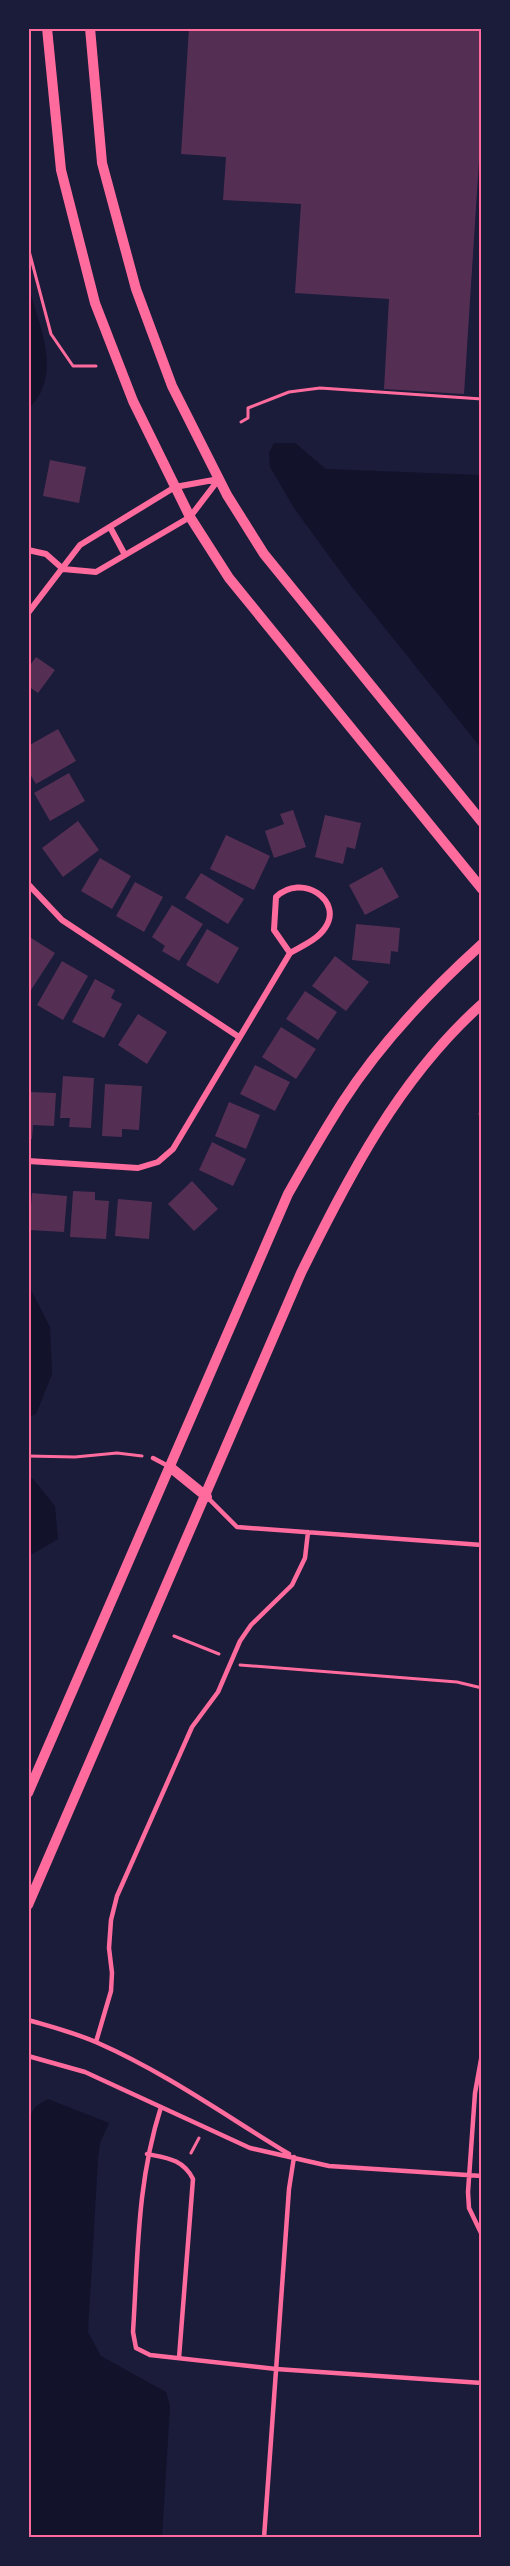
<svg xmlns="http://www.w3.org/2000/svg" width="510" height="2566" viewBox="0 0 510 2566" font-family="Figtree,sans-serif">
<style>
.water{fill:#12122b}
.building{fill:#542f53}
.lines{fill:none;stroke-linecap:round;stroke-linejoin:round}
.path{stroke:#ff6b9d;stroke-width:3}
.service{stroke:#ff6b9d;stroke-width:4.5}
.minor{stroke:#ff6b9d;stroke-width:6}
.tertiary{stroke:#ff6b9d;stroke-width:10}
.neatline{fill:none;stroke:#ff6b9d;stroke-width:2}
</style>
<rect width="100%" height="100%" fill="#1b1b3a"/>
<path class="water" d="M29 289C40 328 63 375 29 408Z
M274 443H295L326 469 481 475V748L348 582 294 508 270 467 269 453Z
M28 1284 50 1327 52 1374 36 1414 29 1417Z
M29 1478 33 1479 55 1506 58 1539 29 1556Z
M48 2099 109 2123 100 2143 98 2159 88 2332 101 2356 166 2392 170 2406 162 2537H29L28 2120 35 2107Z"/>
<path class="building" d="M189 28H482V114L464 394 384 389 389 299 295 293 301 204 223 200 226 157 181 154Z
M50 460 86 467 79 503 43 496Z
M36 657 55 670 38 693 28 686V668Z
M58 729 76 761 36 784 28 771V746Z
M69 773 85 801 50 821 34 793Z
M293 810 306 847 274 858 265 831 284 824 280 814Z
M325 815 361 823 355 849 347 847 343 864 315 857Z
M78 821 99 850 63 877 42 848Z
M226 835 270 856 254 890 210 869Z
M100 858 131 876 112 909 81 891Z
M382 867 399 897 365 915 349 885Z
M201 873 244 899 228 924 185 898Z
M135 882 163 897 144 932 116 916Z
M172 905 203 924 179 961 162 951 165 946 152 937Z
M356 924 400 928 398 952 391 951 390 964 352 960Z
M207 929 239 948 218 984 186 965Z
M28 936 55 953 31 990 28 989Z
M335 956 369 982 346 1011 312 986Z
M62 961 88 976 63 1020 37 1005Z
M95 979 115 990 111 998 122 1004 104 1038 72 1022Z
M305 991 337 1012 318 1040 286 1019Z
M138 1014 167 1032 147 1064 118 1045Z
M281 1027 316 1049 296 1079 262 1057Z
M255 1065 290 1082 275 1111 240 1094Z
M63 1076 94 1078 91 1128 69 1127 70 1118H60Z
M105 1084 142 1086 139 1130 122 1129V1137L102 1136Z
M28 1092 56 1093 54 1126 33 1125 32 1139H28Z
M229 1102 260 1115 246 1149 215 1136Z
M212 1142 246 1159 233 1186 199 1170Z
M192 1181 218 1209 194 1231 168 1204Z
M73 1191 95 1192V1200L109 1201 106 1239 70 1237Z
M32 1193 67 1196 64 1232 29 1230Z
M118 1199 152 1202 149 1239 115 1236Z"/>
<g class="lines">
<path class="path" d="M28 247 51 334 73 366H96
M241 422 248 418V408L289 392 320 388 482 399
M28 1456 75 1457 117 1453 142 1456
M174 1636 219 1654
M240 1665 457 1682 482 1688
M191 2153 199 2138"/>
<path class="service" d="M481 1114 482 1115
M153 1458 170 1467
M207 1497 237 1527 482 1545
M28 2020C52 2027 76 2033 98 2043 166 2073 226 2116 289 2154
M96 2042 111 1991 112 1973 109 1948 111 1920 117 1896 192 1727 218 1692 240 1641 251 1625 292 1585 305 1558 308 1532
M482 2054 475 2093 468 2192 469 2208 482 2235
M28 2056 85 2072 250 2148 329 2166 482 2176
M161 2107C137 2182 138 2254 133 2332L136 2348 150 2355 276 2369 482 2383
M147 2154C167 2158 183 2159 193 2179L179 2358
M264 2538 289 2189 294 2157"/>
<path class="minor" d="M110 527 125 555
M28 550 46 554 63 569 96 572 190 517 219 479
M28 613 80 545 175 487 219 479
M28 884 62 920 239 1037
M28 1161 138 1168 158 1162 173 1149 290 953C302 946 317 940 325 928 344 901 302 872 276 897L274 930 290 953"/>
<path class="tertiary" d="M47 28 61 170 95 303 133 401 190 517 229 578 482 889
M90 28 102 163 136 289 172 386 227 495 264 554 482 822
M170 1467 207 1497
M28 1793 288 1194C305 1164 323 1133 342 1103 380 1044 430 991 482 944
M28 1905 301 1273C349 1176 399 1078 482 1004"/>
</g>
<rect width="510" height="2566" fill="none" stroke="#1b1b3a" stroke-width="60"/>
<rect x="30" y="30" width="450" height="2506" class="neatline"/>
</svg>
